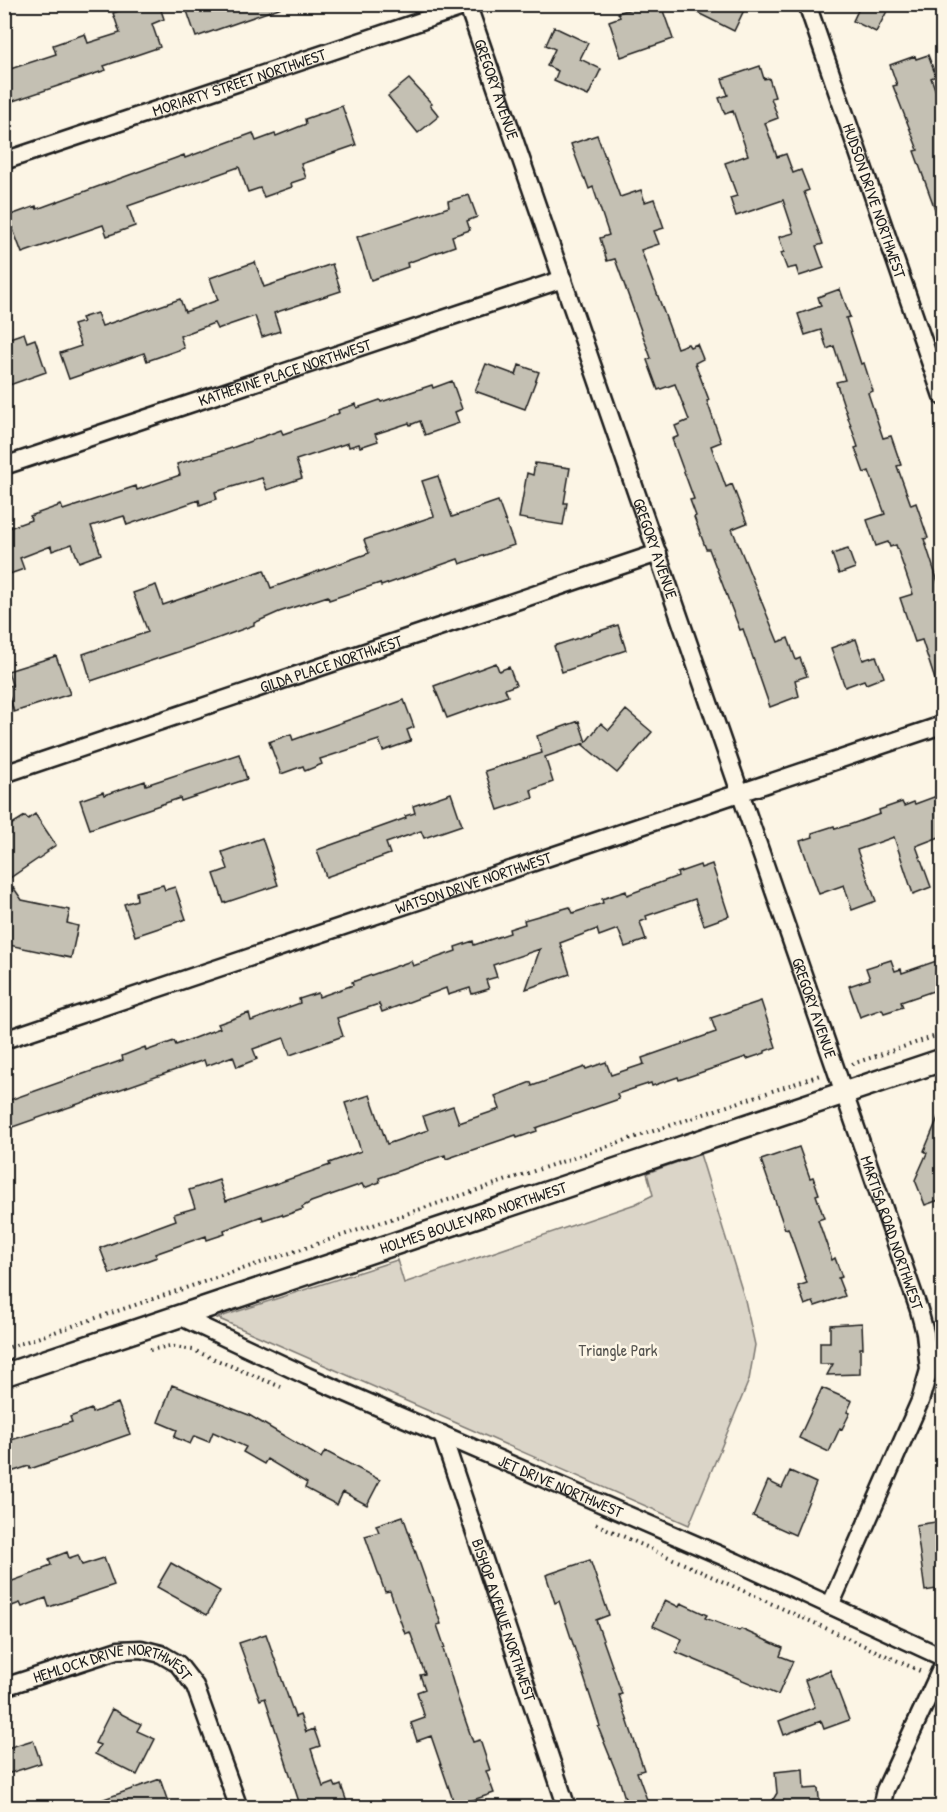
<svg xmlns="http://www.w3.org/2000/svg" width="947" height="1812" viewBox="0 0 947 1812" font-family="'Patrick Hand',sans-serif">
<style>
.green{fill:#dbd5c8;stroke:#7c7872;stroke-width:1.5}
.building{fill:#c4c0b3;stroke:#1c1c1c;stroke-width:1.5}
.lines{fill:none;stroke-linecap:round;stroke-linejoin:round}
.minor-casing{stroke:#1c1c1c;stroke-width:21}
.tertiary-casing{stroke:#1c1c1c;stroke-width:26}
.path{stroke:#1c1c1c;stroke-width:4;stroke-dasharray:1.5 4.5;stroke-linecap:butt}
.minor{stroke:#fcf5e5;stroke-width:16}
.tertiary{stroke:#fcf5e5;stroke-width:21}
.labels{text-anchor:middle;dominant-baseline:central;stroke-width:5;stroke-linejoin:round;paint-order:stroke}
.street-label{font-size:16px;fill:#1c1c1c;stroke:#fcf5e5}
.park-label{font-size:16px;fill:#555450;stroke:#fcf5e5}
</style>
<rect width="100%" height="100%" fill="#fcf5e5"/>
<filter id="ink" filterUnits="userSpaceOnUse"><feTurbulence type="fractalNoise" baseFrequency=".0167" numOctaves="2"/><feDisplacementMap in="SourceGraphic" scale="12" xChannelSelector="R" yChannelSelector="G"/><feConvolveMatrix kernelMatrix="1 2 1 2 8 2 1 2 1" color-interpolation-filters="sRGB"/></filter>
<g filter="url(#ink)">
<path class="green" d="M700 1154 745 1300 755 1345 749 1380 689 1525 217 1318 397 1260 404 1283 635 1204 653 1195 647 1173Z"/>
<path class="building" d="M138 4H159L164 19 152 24 160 47 104 66 106 70 4 104V71L56 54 53 45 85 34 88 43 120 33 113 13Z
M195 4H281L282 7 196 37 186 8Z
M680 4H731L744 10 734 31Z
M861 4H874L887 11 876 32 853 21Z
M661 5 673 39 621 57 609 21 620 17 618 13 640 6 641 10 645 8 646 10Z
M554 27 588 43 580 59 601 69 588 96 554 81 558 71 547 66 555 49 546 45Z
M928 55 936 76 931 78 942 108V223H940L914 151 918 150 893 86 897 85 890 65 915 56 916 59Z
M760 66 764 79 769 78 775 97 771 98 778 118 765 123 777 157 786 154 793 173 801 170 809 190 804 192 823 244 816 246 824 268 799 276 796 267 787 269 781 253 784 252 779 237 794 233 783 200 736 216 730 198 737 196 725 163 748 155 733 111 725 114 719 98 728 95 722 79Z
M409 79 432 104 430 105 439 116 418 133 388 96Z
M342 106 356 145 301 164 306 178 291 183 292 187 264 197 260 188 248 192 239 167 128 206 135 226 107 236 103 225 22 253 8 216 36 206 37 209 184 155 185 158 253 133 256 141 275 134 276 136 306 124 305 119Z
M597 135 620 197 641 190 645 202 654 199 664 228 654 231 659 244 641 250 677 348 688 344 690 347 697 344 703 359 695 363 709 400 707 401 721 442 711 446 726 487 732 484 747 523 732 529 778 642 788 638 796 660 800 658 807 676 795 680 799 696 770 707 743 629 740 630 709 549H706L694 517 696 516 690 500 694 499 672 439 679 436 675 426 689 420 675 384 658 390 647 360 651 358 615 259 607 261 600 238 609 235 593 187 589 189 585 178 584 179 571 144Z
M469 195 477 217 467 221 470 230 452 236 455 246 407 263 408 267 371 280 357 237 449 207 448 201Z
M255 262 264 287 332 264 341 291 274 313 280 331 262 337 255 316 217 329 214 323 180 336 184 348 147 361 144 353 69 379 60 353 81 346 73 325 83 322 81 318 97 313 102 326 180 299 185 312 218 300 210 278Z
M840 289 850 317 846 318 861 364 864 363 873 391 868 393 883 438 891 436 901 465 897 466 911 505 916 503 928 538 924 539 942 594V692H939L922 640 915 642 900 598 913 594 896 545 890 547 888 542 876 546 867 520 885 514 869 471 864 473 855 448 858 447 836 382 845 380 834 346 827 349 821 330 805 335 798 314 821 306 818 297Z
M24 333 27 342 35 339 46 372 4 387V340Z
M486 364 516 375 519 365 539 372 525 409 475 391Z
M452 381 462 409 455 412 459 423 425 435 420 421 410 425 409 423 375 434 378 441 360 447 359 444 349 447 348 443 296 460 302 478 267 490 262 478 215 492 217 499 200 505 199 500 127 525 124 516 91 526 101 554 79 562 72 544 52 551 51 546 20 558 24 569 4 576V521H7L9 528 31 520 30 516 61 505 63 510 136 486 137 490 180 475 177 464 229 449 281 430 283 434 326 419 339 413 338 410 356 404 357 408 380 400 381 402 432 385 433 388Z
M535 463 570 468 564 503H567L563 525 519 518 527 473 533 475Z
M438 476 452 517 498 501 514 545 460 564 458 559 381 586 380 583 329 600 328 596 279 612 254 623V625L216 639 91 681 83 654 148 632 133 593 156 585 163 605 264 570 271 588 369 553 364 540 434 516 422 481Z
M848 549 855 568 839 574 832 554Z
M618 625 626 650 562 672 554 646Z
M856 639 863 660 876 656 884 677 866 684 864 680 845 687 831 648Z
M56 656 70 694 14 712 6 687 12 685 8 671Z
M496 663 499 671 509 667 516 685 505 689 508 696 447 718 434 686Z
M404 700 414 727 407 730 411 741 383 751 379 740 320 759 322 764 305 771 303 766 281 774 269 742 291 734 293 740Z
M626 710 652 732 617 773 583 745 585 743 545 757 553 782 531 790 533 798 498 810 485 771 542 753 537 736 579 721 586 742 601 723 609 730Z
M239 754 247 779 181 801 180 798 90 829 80 800 103 792 104 795 145 781 146 785Z
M451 793 462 825 424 838 421 831 386 843 390 854 326 877 317 850 406 818 405 816 415 813 413 806Z
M942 794V836L916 846 931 887 913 894 894 837 857 850 876 901 852 910 844 885 819 894 800 841 813 837 812 833 834 826 835 829 849 825 880 814 879 810 902 802 904 806 914 802 915 804Z
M35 814 56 845 47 851 48 852 4 882V829L25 816 28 819Z
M262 838 278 885 224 903 214 874 228 869 222 852Z
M712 864 729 916 704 925 695 899 646 916 647 919 640 922 646 940 625 947 618 929 599 936 597 929 560 943 570 974 526 989 540 949 493 965 497 977 486 980 489 989 472 994 470 988 448 995 446 988 382 1012 379 1004 337 1018 343 1036 290 1055 284 1038 253 1049 257 1059 237 1067 233 1056 206 1066 204 1060 4 1130V1102L123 1060 122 1056 145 1047 146 1051 174 1041 176 1045 220 1028 218 1024 249 1013 251 1021 300 1003 299 999 318 993 319 997 353 985 352 982 411 961 413 966 456 951 455 947 473 941 474 945 510 933 509 929 525 924 524 920 570 907 573 913 603 903 602 899 626 891 627 895 678 876 677 873 700 865 701 868Z
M163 885 165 890 175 887 186 919 135 936 124 904 137 900 136 892Z
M13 887 22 900 70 910 67 923 78 926 71 958 4 944V926Z
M942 959V988L901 1002 903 1007 884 1013 882 1009 860 1017 849 986 870 979 866 968 891 960 895 971 901 969 902 973Z
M761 1001 776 1047 765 1051V1053L747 1059 746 1057 679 1080 678 1077 652 1086 651 1083 617 1094 619 1099 536 1128 537 1131 517 1138 516 1135 446 1159 445 1155 418 1164 379 1178 380 1182 364 1188 362 1184 311 1202 302 1207 303 1209 283 1216 282 1214 263 1220 262 1216 224 1230 225 1234 207 1240 206 1236 155 1254 157 1257 110 1274 100 1248 176 1220 174 1214 195 1208 189 1190 219 1180 226 1201 330 1165 329 1163 361 1151 345 1103 370 1095 387 1144 428 1130 423 1116 453 1106 459 1123 500 1109 495 1096 531 1082 532 1086 585 1067 586 1069 606 1062 611 1075 644 1064 642 1058 716 1032 711 1018Z
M942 1108V1199L925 1205 915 1180 927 1153 924 1151Z
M799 1147 810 1178 813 1177 819 1194 816 1195 824 1218 818 1220 832 1260 835 1258 842 1277 838 1278 845 1296 815 1306 813 1302 805 1305 798 1286 807 1283 788 1228 785 1229 761 1160Z
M862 1323 863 1348H860V1374L827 1375 833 1364H820V1342H830V1325Z
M172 1385 249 1415 321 1458 325 1451 380 1480 367 1505 343 1492 337 1505 305 1488 307 1483 267 1459 264 1464 243 1452 246 1447 213 1432 209 1442 194 1436 190 1444 174 1437 177 1430 158 1422Z
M822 1388 852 1401 847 1412 850 1413 842 1429 840 1428 829 1452 799 1438Z
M118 1403 130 1434 30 1469 29 1466 8 1473 4 1461V1442L72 1422 70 1417 91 1409 92 1413Z
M790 1471 816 1483 795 1535 753 1516 768 1481 782 1488Z
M403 1516 441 1624 437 1625 445 1648 443 1649 458 1699 473 1742 480 1740 490 1770 486 1771 494 1793 455 1806 431 1736 417 1741 411 1723 425 1718 417 1692 425 1689 420 1675 425 1674 410 1632 405 1634 390 1591 385 1592 365 1536 379 1532 376 1525Z
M942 1521V1588L925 1591 916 1525Z
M67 1552 69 1558 78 1555 82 1565 104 1558 114 1585 49 1607 46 1598 22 1607 20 1603 4 1609V1584L43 1570V1568L51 1565 49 1559Z
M590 1560 609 1615 596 1620 622 1694 619 1695 644 1770 637 1772 650 1808H628L619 1779 598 1727 600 1726 559 1601 555 1603 546 1575Z
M171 1563 220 1591 207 1615 157 1587Z
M665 1600 679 1607 681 1603 707 1615 705 1618 739 1631 741 1629 783 1648 780 1656 793 1661 778 1695 676 1652 682 1639 653 1626Z
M266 1634 295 1717 300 1715 306 1732 314 1729 320 1746 311 1749 323 1787 334 1783 336 1787 341 1785 349 1808H301L265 1698 260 1700 239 1643Z
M830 1670 849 1720 824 1729 821 1721 784 1735 779 1721 815 1707 805 1680Z
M112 1709 141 1724 137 1731 155 1739 137 1775 95 1754 100 1745 95 1743Z
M33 1740 41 1763 4 1775V1749Z
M803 1769 804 1789 818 1788 820 1808H768L777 1793 775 1772Z
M160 1779 170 1808H87V1805Z"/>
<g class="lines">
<defs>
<g id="minor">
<path id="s1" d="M807 4 942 396"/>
<path id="s2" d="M468 6 919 1310 925 1333 929 1370 920 1401 830 1606"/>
<path id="s3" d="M4 161 472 4"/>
<path id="s4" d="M4 466 563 279"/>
<path id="s5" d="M4 774 658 553"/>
<path id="s6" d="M4 1040 942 725"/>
<path id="s7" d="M179 1316 307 1376 736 1562 942 1657"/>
<path id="s8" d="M442 1434 567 1808"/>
<path id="s9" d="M4 1687 118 1650 141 1649 161 1654 178 1664 195 1686 239 1808"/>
<path d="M881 1808 885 1790 942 1667"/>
</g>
<g id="tertiary">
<path id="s10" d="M4 1375 942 1060"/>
</g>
</defs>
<use href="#minor" class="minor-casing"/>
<use href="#tertiary" class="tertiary-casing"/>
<path class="path" d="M852 1064 942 1034
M4 1349 820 1075
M150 1350 170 1346 193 1350 281 1387
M596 1524 920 1671"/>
<use href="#minor" class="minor"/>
<use href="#tertiary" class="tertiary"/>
</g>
</g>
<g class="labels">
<g class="street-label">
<text stroke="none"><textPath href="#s3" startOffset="248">MORIARTY STREET NORTHWEST</textPath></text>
<text stroke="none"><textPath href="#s2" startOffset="88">GREGORY AVENUE</textPath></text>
<text stroke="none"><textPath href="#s1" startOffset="208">HUDSON DRIVE NORTHWEST</textPath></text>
<text stroke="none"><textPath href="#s4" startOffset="296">KATHERINE PLACE NORTHWEST</textPath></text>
<text stroke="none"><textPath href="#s2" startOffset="574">GREGORY AVENUE</textPath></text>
<text stroke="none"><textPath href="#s5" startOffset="345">GILDA PLACE NORTHWEST</textPath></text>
<text stroke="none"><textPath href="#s6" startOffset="495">WATSON DRIVE NORTHWEST</textPath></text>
<text stroke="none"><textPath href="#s2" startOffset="1060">GREGORY AVENUE</textPath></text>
<text stroke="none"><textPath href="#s10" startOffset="495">HOLMES BOULEVARD NORTHWEST</textPath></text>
<text stroke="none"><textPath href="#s2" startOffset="1298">MARTISA ROAD NORTHWEST</textPath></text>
<text stroke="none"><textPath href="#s7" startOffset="418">JET DRIVE NORTHWEST</textPath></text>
<text stroke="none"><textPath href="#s8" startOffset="196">BISHOP AVENUE NORTHWEST</textPath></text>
<text stroke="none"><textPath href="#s9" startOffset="116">HEMLOCK DRIVE NORTHWEST</textPath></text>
</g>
<g class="park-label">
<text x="618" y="1350">Triangle Park</text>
</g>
</g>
<rect width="947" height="1812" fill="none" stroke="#fcf5e5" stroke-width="24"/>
<rect x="12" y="12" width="923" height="1788" fill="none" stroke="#1c1c1c" stroke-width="2" filter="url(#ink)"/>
</svg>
